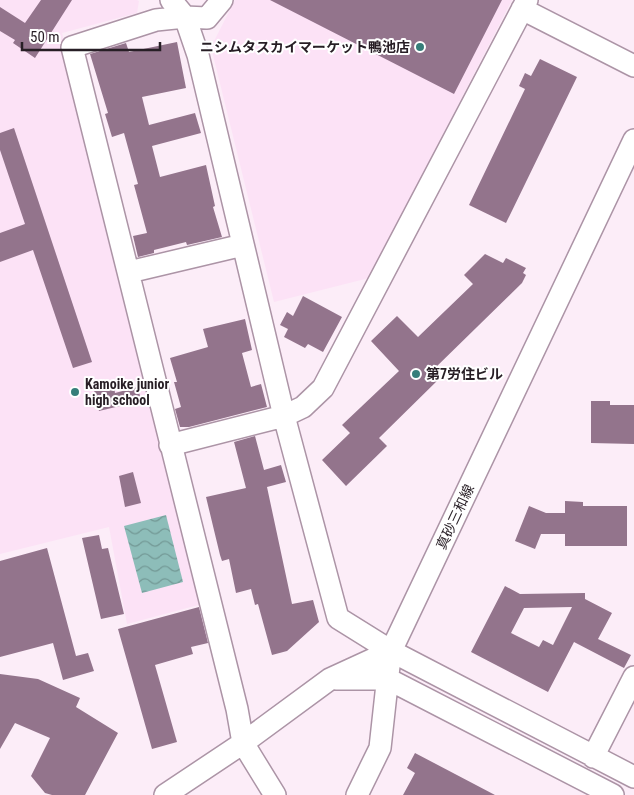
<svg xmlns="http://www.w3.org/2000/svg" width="634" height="795" viewBox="0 0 634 795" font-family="'Roboto Condensed','Noto Sans JP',sans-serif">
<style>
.built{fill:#fce2f6}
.water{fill:url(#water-waves)}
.building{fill:#93748c;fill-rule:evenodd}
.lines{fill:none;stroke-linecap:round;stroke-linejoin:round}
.minor-casing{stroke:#ac94a6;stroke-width:24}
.minor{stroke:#fff;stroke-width:21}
.poi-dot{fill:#367e7a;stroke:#fff;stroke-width:2}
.labels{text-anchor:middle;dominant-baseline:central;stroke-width:4;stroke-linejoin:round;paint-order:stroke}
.poi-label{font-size:14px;font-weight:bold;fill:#271e25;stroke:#fff;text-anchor:start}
.street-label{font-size:14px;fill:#271e25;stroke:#fff}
</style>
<defs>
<pattern id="water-waves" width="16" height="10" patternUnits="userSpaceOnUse" patternTransform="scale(1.25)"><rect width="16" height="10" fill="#8dbdb9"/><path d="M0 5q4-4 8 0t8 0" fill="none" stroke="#739996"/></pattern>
</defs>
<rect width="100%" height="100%" fill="#fcedf8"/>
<path class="built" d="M0 0H137L139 1 137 13 62 33 202 604 127 624 109 527 0 554Z
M235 0H512L369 278 274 302 211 47Z"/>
<path class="water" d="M166 515 183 582 142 593 124 526Z"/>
<path class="building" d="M41 0H72L35 58 13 43 15 40 0 31V7L25 23Z
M270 0H502L454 94Z
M177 42 186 88 142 97 149 125 195 113 201 133 152 146 160 177 206 165 215 206 213 207 222 237 187 245 186 242 154 250V253L138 257 133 236 147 233 134 185 138 184 124 133 112 137 105 114 108 113 90 54 126 43 129 52Z
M540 59 577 77 506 223 469 205 525 89 519 86 525 73 531 76Z
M14 128 92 362 73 368 33 250 0 262V233L25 224 0 150V133Z
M485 254 503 263 506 258 526 268 523 273 526 275 522 283 433 370 440 378 379 438 387 446 346 486 322 460 350 433 342 425 399 371 371 341 397 316 418 337 473 284 464 275Z
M303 296 342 317 323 352 308 344 305 348 284 337 288 329 280 325 287 312 293 316Z
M245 319 252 350 242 353 251 387 261 384 267 407 189 427H180L175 409 181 407 174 382H177L170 358 208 347 203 329Z
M114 386 115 393 138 387 141 401 99 411 94 390Z
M591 401H610V405H634V444L591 443Z
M255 436 264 470 281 465 286 482 267 487 292 604 313 600 319 622 287 651 272 655 258 604 255 605 251 589 236 593 229 559 222 561 220 555 206 497 246 488 234 442Z
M133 472 141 503 125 507 119 476Z
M565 501 583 502V506H627V546H565V534H541L535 549 515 541 529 506 546 513H565Z
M99 535 102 549 108 548 124 614 101 619 82 538Z
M47 548 76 656 88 653 94 671 63 680 53 643 0 657V561Z
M505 586 520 594 585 593V599L612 613 598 639 631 655 624 668 574 642 548 692 471 652ZM572 607 553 645 543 640 539 647 511 633 524 608Z
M199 607 208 643 191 647 193 654 155 665 177 742 152 749 118 629Z
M0 674 38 679 80 698 76 707 118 733 85 795H52L45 793 31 776 50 738 15 723 0 749Z
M415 753 495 795H403L415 773 407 768Z"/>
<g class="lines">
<defs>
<path id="minor" d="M171 0 185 17 198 55 284 416 338 618 391 651 634 777
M222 0 207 18 185 17 156 20 72 47 237 709 243 743 275 795
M522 9 634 66
M129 272 243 245
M170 445 284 416 303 407 323 388 527 0
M336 679H388L613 795
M593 757 634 677
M165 795 243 743 330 679 391 651 634 140
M357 795 380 748 389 666"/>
</defs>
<use href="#minor" class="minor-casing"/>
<use href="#minor" class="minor"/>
</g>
<g class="poi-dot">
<circle cx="420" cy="47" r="5"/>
<circle cx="416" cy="374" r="5"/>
<circle cx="75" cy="392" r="5"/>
</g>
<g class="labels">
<g class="poi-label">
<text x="410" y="47" text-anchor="end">ニシムタスカイマーケット鴨池店</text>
<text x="426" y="374">第7労住ビル</text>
<text x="85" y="384">Kamoike junior<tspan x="85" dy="16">high school</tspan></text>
</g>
<g class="street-label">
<text transform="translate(455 517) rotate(-65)">真砂三和線</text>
</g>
</g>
<path d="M22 42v8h138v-8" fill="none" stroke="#271e25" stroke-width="2.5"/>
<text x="30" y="42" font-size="15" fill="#271e25" stroke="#ffffff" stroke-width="4" paint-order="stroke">50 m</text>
</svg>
